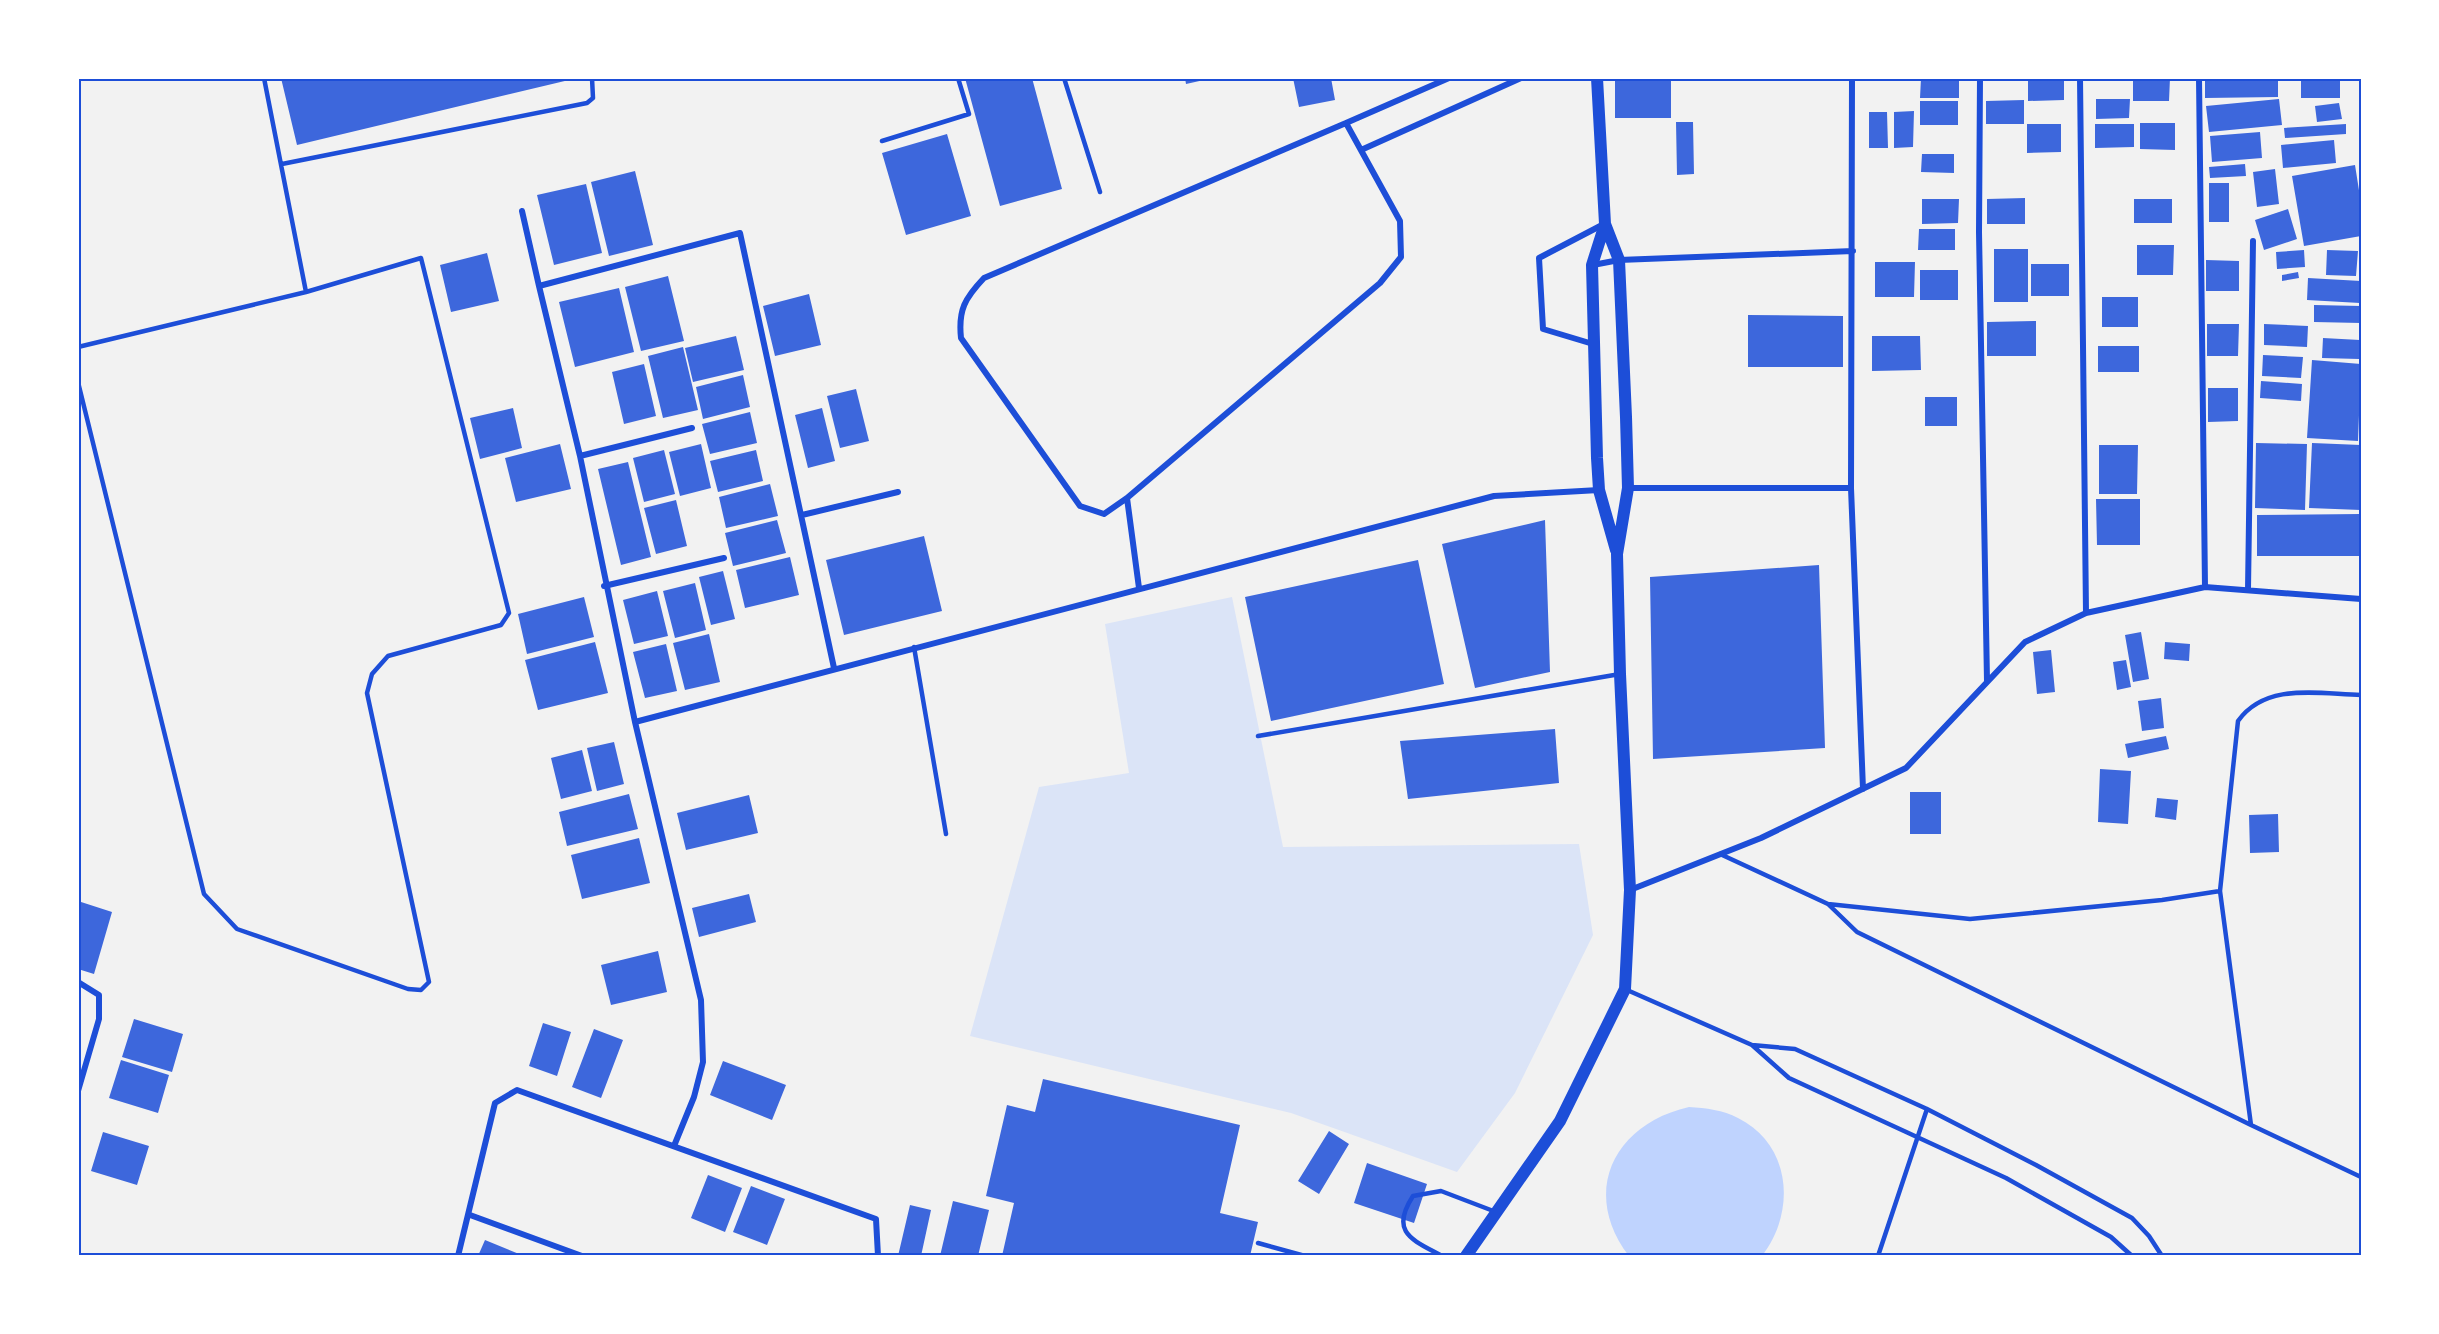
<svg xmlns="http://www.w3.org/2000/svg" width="2439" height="1334" viewBox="0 0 2439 1334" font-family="'Public Sans',sans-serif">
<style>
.green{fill:#dbe4f7}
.water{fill:#bfd3fe}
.building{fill:#3d67dc}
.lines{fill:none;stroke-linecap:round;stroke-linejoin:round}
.service{stroke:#1d4ed8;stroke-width:4.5}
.minor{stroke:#1d4ed8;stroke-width:6}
.secondary{stroke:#1d4ed8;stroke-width:12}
.neatline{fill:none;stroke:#1d4ed8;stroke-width:2}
</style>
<rect width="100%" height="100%" fill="#f2f2f2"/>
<path class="green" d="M1232 597 1283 847 1579 844 1593 935 1515 1093 1457 1172 1291 1113 970 1036 1039 787 1129 773 1105 624Z"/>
<path class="water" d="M1689 1107C1706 1108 1723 1110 1738 1118 1792 1145 1796 1212 1762 1256H1629C1580 1192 1614 1124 1689 1107Z"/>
<path class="building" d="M281 78H569V80L297 145Z
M965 78H1032L1062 189 1000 206Z
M1185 78H1204V80L1186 84Z
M1293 78H1331L1335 100 1299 107Z
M1615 78H1671V118H1615Z
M1921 78H1959V98H1920Z
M2028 78H2064V100L2028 101Z
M2133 78H2170L2169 101H2133Z
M2205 78H2278V97L2205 98Z
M2301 78H2340V98H2301Z
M2096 99H2130L2129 118 2096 119Z
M2279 99 2282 125 2209 132 2206 106Z
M2024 100V124H1986V101Z
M1920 101H1958V125H1920Z
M2339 103 2342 119 2317 122 2315 106Z
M1914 111 1913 147 1894 148V112Z
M1869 112H1887L1888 148H1869Z
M1676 122H1693L1694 174 1677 175Z
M2140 123H2175V150L2140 149Z
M2027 124H2061V152L2027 153Z
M2095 124H2134V147L2095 148Z
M2346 124V134L2285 138 2284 128Z
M2260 132 2262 158 2212 162 2210 136Z
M947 134 971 216 906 235 882 153Z
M2334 140 2336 163 2283 168 2281 145Z
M1922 154H1954V173L1921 172Z
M2245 164 2246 176 2210 178 2209 167Z
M2355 165 2361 203V236L2304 246 2292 176Z
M2275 169 2279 204 2257 207 2253 172Z
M635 171 653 245 609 256 591 182Z
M2209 183H2229V222H2209Z
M586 184 602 253 554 265 537 195Z
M2025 198V224H1987V199Z
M1922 199H1959L1958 223 1922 224Z
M2134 199H2172V223H2134Z
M2288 209 2297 239 2264 250 2255 220Z
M1919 229H1955V250H1918Z
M2137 245H2174L2173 275H2137Z
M1994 249H2028V302H1994Z
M2304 250 2305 267 2277 269 2276 252Z
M2327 250 2358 251 2356 276 2326 275Z
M487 253 499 301 451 312 440 265Z
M2206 260 2239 261V291H2206Z
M1875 262H1915L1914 297H1875Z
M2031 264H2069V296H2031Z
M1920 270H1958V300H1920Z
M2298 272 2299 278 2282 281V275Z
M668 276 684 341 641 351 625 287Z
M2308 278 2361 281 2360 303 2307 300Z
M619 288 634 352 575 367 559 302Z
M809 294 821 345 775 356 763 306Z
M2102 297H2138V327H2102Z
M2314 305 2361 306V323L2314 322Z
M1748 315 1843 316V367H1748Z
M2036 321V356H1987V322Z
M2207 324H2239L2238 356H2207Z
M2264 324 2308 326 2307 347 2264 345Z
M736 336 744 370 693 382 685 348Z
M1872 336H1920L1921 370 1872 371Z
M2323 338 2360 340 2359 359 2322 358Z
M2098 346H2139V372H2098Z
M683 347 698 410 663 418 648 356Z
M2263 355 2303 357 2301 378 2262 376Z
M2312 360 2361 364 2358 441 2307 438Z
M644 364 656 416 624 424 612 372Z
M743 375 750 407 703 419 696 387Z
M2261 381 2302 384 2301 401 2260 398Z
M2208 388H2238V421L2208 422Z
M856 389 869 441 840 448 827 396Z
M1925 397H1957V426H1925Z
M513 408 522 448 480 459 470 418Z
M822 408 835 461 808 468 795 415Z
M750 412 757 443 710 454 702 424Z
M2256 443 2307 444 2305 510 2255 508Z
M2312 443 2361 445V510L2309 508Z
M560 444 571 489 516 502 505 458Z
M701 444 711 488 680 496 669 452Z
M2099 445H2138L2137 494H2099Z
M664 450 675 494 644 502 633 458Z
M756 450 763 481 718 492 710 461Z
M628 462 651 557 621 565 598 469Z
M770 484 778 516 726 528 719 497Z
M2096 499H2140V545H2097Z
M676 500 687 546 656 554 644 508Z
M2361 514V556H2257V515Z
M777 520 786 553 733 566 725 533Z
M1545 520 1550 672 1475 688 1442 544Z
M924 536 942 611 844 635 826 560Z
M790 557 799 595 745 608 736 570Z
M1418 560 1444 684 1271 721 1245 597Z
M1819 565 1825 748 1653 759 1650 577Z
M723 571 735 619 711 625 699 577Z
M695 583 706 630 675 638 663 591Z
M657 591 668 636 634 644 623 600Z
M584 597 594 637 527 654 518 614Z
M2141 632 2149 679 2133 682 2125 635Z
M709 634 720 682 685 690 673 643Z
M595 642 608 693 538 710 525 660Z
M2165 642 2190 644 2189 661 2164 659Z
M666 644 677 691 645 698 633 652Z
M2051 650 2055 692 2037 694 2033 652Z
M2126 660 2131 687 2117 690 2113 662Z
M2161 698 2164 728 2142 731 2138 701Z
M1555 729 1559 783 1408 799 1400 741Z
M2166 736 2169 749 2128 758 2125 744Z
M614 742 624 784 597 791 587 748Z
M582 750 592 791 561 799 551 758Z
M2100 769 2131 771 2128 824 2098 822Z
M1910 792H1941V834H1910Z
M629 794 638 829 567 846 559 812Z
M749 795 758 833 686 850 677 813Z
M2157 798 2178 800 2176 820 2155 817Z
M2278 814 2279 852 2250 853 2249 815Z
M639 838 650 883 582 899 571 855Z
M749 894 756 922 699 937 692 908Z
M78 901 112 912 94 974 78 969Z
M658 951 667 992 611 1005 601 965Z
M134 1019 183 1034 172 1072 122 1057Z
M543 1023 571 1032 557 1076 529 1066Z
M594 1029 623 1040 601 1098 572 1087Z
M121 1060 169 1075 158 1113 109 1098Z
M723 1061 786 1085 772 1120 710 1095Z
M1043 1079 1240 1125 1220 1213 1258 1222 1250 1256H1002L1014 1203 986 1196 1007 1105 1035 1112Z
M1329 1131 1349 1144 1319 1194 1298 1181Z
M103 1132 149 1146 137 1185 91 1171Z
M1367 1163 1427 1184 1414 1223 1354 1203Z
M708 1175 742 1188 725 1232 691 1218Z
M751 1186 785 1199 767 1245 733 1232Z
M953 1201 989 1210 978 1256H940Z
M910 1205 931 1210 921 1256H898Z
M485 1240 524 1256H478Z"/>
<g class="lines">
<path class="service" d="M1064 78 1100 192
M882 141 969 114 958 78
M282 164 587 103 593 98 592 78
M78 347 306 292
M78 382 204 894 237 929 408 989 421 990 429 982 367 693 372 674 388 656 501 625 509 613 421 258 306 292 264 78
M914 647 946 834
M1258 736 1620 674
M1720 854 1828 904 1857 932 2251 1125 2220 891 2238 721C2266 682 2318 694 2361 695
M1828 904 1970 919 2162 900 2220 891
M1627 990 1752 1045 1789 1078 2006 1178 2111 1237 2132 1256
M1752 1045 1795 1049 1927 1109 2036 1165 2132 1218 2149 1236 2162 1256
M2251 1125 2361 1177
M1258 1243 1305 1256
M1442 1256C1413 1240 1389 1233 1413 1196L1441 1191 1496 1212
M1878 1256 1927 1109"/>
<path class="minor" d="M1852 78 1851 488 1863 789
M1980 78 1979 232 1987 681
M2080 78 2086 613
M2199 78 2205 587
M1346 123 1449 78
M1361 150 1521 78
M522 211 539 286
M1593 265 1619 260 1853 251
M1593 344 1543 329 1539 258 1604 224
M580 456 692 428
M1628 488H1851
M1127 498 1380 283 1401 257 1400 221 1346 123 984 278C965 298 958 310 961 338L1080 506 1104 514 1127 498 1139 588
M802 515 898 492
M604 586 724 558
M2248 590 2253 241
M635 722 580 456 539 286 740 233 834 668
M1630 890 1761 838 1906 768 2025 642 2086 613 2205 587 2361 599
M78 982 99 995V1019L78 1091
M674 1146 694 1097 703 1062 701 1000 635 722 1494 496 1599 490
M470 1215 582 1256
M458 1256 495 1103 517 1090 876 1219 878 1256"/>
<path class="secondary" d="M1605 224 1592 265 1597 458 1599 490 1616 550
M1466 1256 1560 1121 1625 989 1630 890 1620 674 1617 554 1628 488 1626 417 1619 260 1605 224 1597 78"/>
</g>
<rect width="2439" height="1334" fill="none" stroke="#ffffff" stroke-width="159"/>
<rect x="80" y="80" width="2280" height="1174" class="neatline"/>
</svg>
